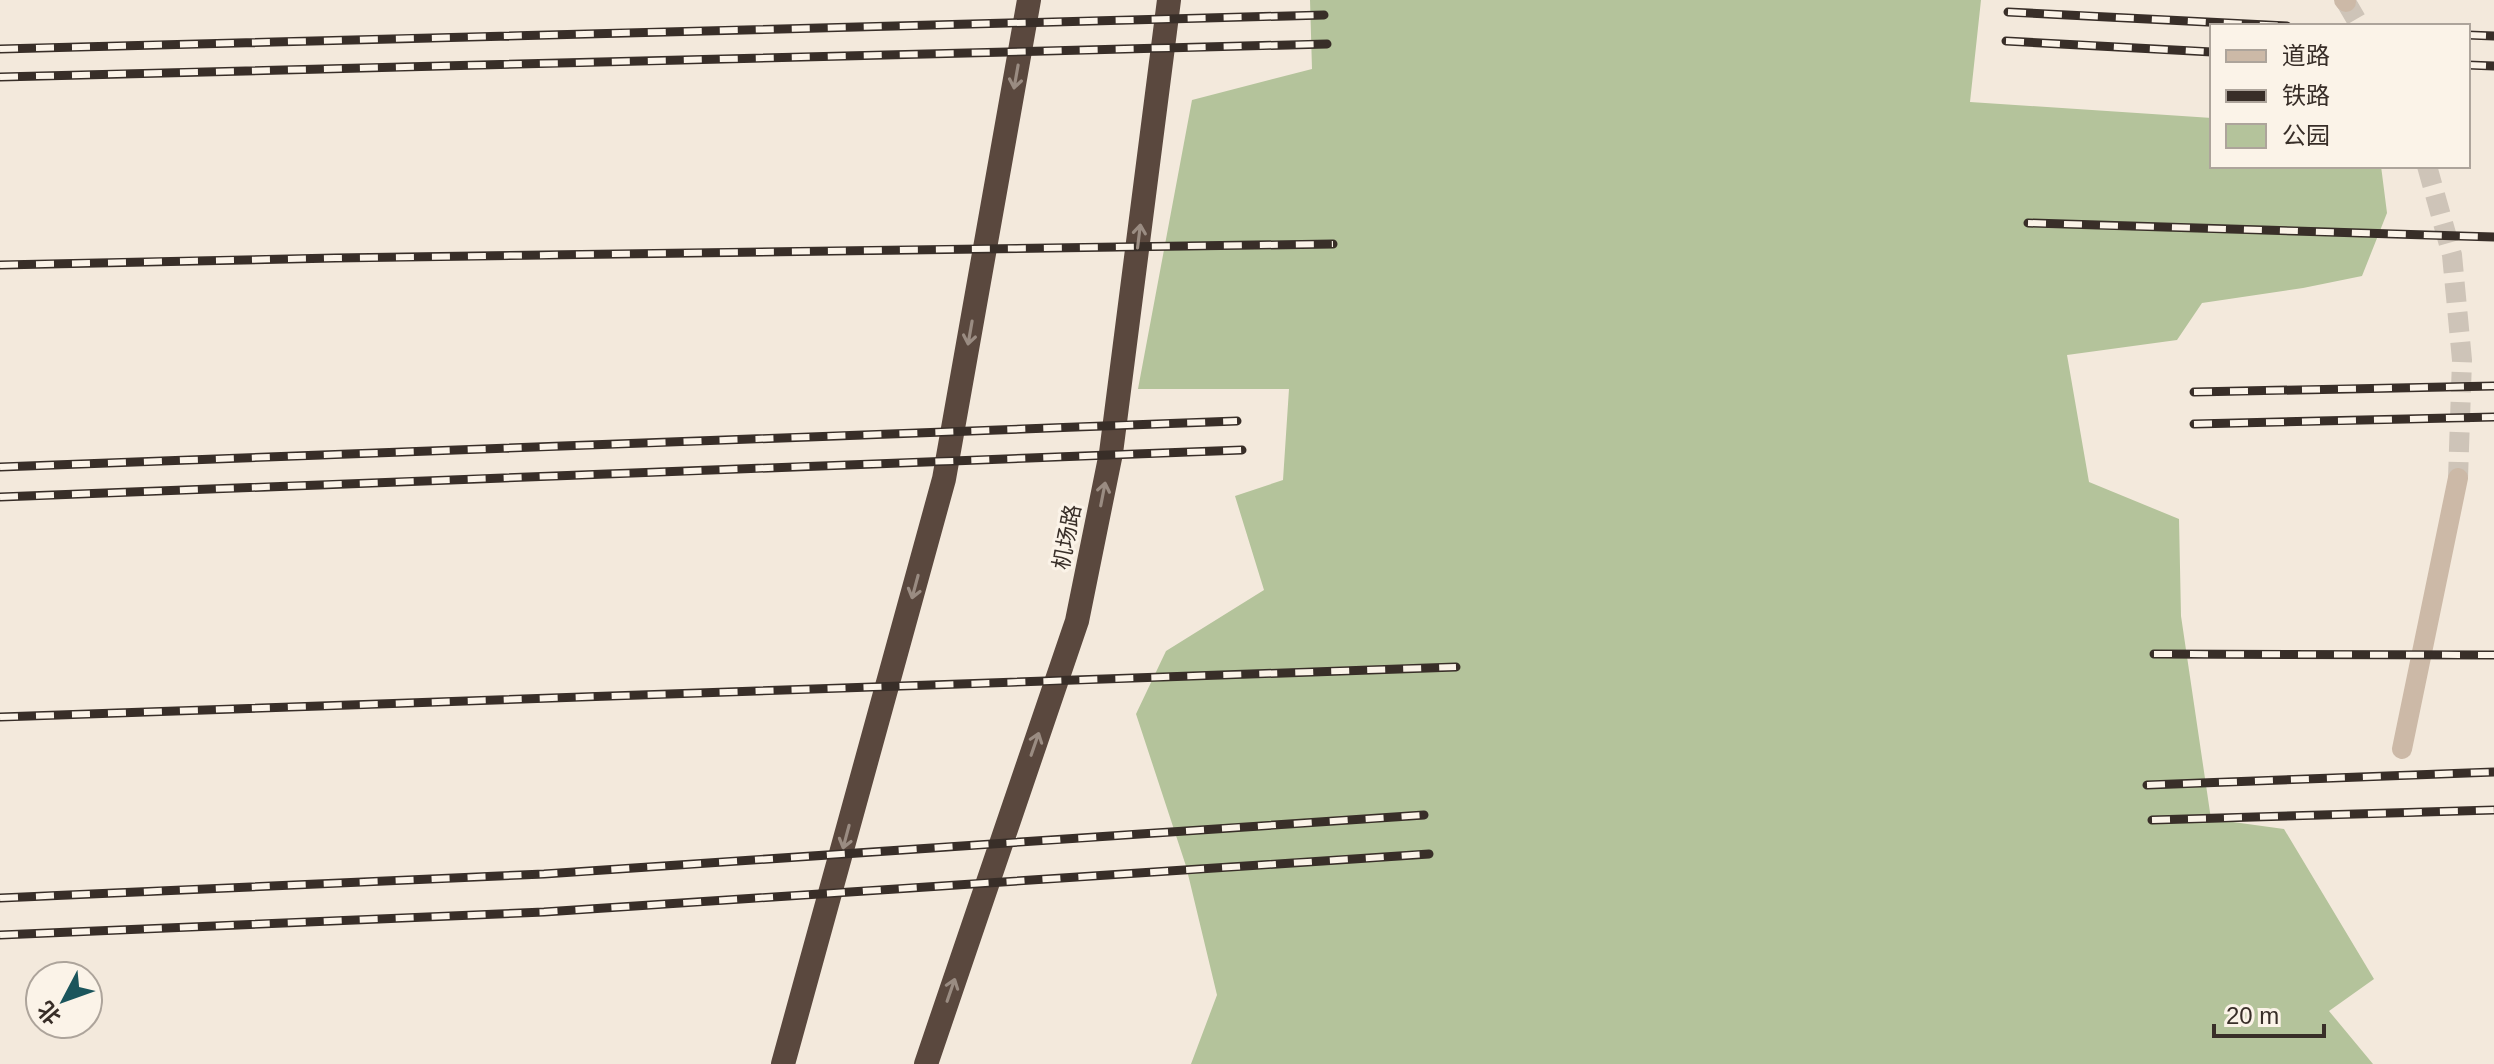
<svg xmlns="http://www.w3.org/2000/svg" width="2494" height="1064" viewBox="0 0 2494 1064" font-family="Helvetica,'Noto Sans SC',sans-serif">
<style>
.green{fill:#b4c39b}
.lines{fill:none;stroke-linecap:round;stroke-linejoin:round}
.street-tunnel{stroke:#cec4b8;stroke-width:20;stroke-dasharray:20 10;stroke-linecap:butt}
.street{stroke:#ccb9a7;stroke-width:20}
.highway{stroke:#5a483e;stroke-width:24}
.rail-casing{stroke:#382e28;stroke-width:9}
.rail{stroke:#fbf3e8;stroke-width:6;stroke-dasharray:18;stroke-linecap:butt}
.oneway{stroke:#9a8c82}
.labels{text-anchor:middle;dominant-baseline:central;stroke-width:6;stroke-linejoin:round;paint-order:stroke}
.street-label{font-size:22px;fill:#382e28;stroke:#fbf3e8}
</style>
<rect width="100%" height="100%" fill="#f3e9dc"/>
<path class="green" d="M1310 0H1981L1970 102 2212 118V166H2381L2387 213 2362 276 2303 288 2202 303 2177 340 2067 355 2089 482 2179 519 2181 616 2211 819 2284 829 2374 979 2329 1011 2373 1064H1191L1217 995 1186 866 1136 714 1166 651 1264 590 1235 496 1283 480 1289 389H1138L1192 100 1312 69Z"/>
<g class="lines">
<path class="street-tunnel" d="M2346 2 2360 26
M2427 166 2452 255 2462 360 2458 478"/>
<path class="street" d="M2344 0 2346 2
M2402 749 2458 478"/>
<path class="highway" d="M783 1064 944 479 1029 0
M926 1064 1077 621 1111 453 1169 0"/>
<defs>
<path id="rail" d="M2008 12 2287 26
M2468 35 2494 36
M2006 41 2212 52
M0 49 1324 15
M2468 65 2494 66
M0 77 1327 44
M2028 223 2494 237
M0 265 335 258 1333 244
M2194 392 2494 386
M2194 424 2494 417
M0 467 1237 421
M0 497 1242 450
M2154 654 2494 655
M0 717 1456 667
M2147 785 2494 772
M2152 820 2494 810
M0 898 544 874 1424 815
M0 935 544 912 1429 854"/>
</defs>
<use href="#rail" class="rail-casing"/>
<use href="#rail" class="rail"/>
</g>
<defs><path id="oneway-shaft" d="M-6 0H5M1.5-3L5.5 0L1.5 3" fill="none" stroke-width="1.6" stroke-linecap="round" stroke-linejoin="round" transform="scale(2)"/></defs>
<g class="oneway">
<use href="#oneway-shaft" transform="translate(1016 77) rotate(100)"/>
<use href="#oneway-shaft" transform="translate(1139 236) rotate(-83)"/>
<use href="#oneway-shaft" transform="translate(970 333) rotate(100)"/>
<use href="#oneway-shaft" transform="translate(1103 494) rotate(-79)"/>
<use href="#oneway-shaft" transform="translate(915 587) rotate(105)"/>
<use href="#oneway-shaft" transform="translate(1035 744) rotate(-71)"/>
<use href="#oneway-shaft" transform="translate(846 837) rotate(105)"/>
<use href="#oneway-shaft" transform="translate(951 990) rotate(-71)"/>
</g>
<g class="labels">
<g class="street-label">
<text transform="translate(1067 537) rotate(-79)">机场路</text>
</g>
</g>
<rect x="2210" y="24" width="260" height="144" fill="#fbf3e8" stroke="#ada49b" stroke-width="2"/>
<rect x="2226" y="50" width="40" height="12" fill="#ccb9a7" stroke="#ada49b" stroke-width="2"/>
<text x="2282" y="64" font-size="24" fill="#382e28">道路</text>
<rect x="2226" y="90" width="40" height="12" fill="#382e28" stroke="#ada49b" stroke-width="2"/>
<text x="2282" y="104" font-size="24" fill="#382e28">铁路</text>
<rect x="2226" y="124" width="40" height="24" fill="#b4c39b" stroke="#ada49b" stroke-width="2"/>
<text x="2282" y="144" font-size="24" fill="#382e28">公园</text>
<g transform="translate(64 1000) rotate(229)"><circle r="38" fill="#fbf3e8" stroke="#ada49b" stroke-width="2"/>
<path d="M0-6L14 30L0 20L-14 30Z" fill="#1b555c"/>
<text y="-12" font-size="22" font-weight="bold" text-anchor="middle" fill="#382e28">北</text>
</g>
<path d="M2214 1024v12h110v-12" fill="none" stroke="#382e28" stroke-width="4"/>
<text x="2226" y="1024" font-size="24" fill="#382e28" stroke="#fbf3e8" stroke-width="6" paint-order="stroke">20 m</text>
</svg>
